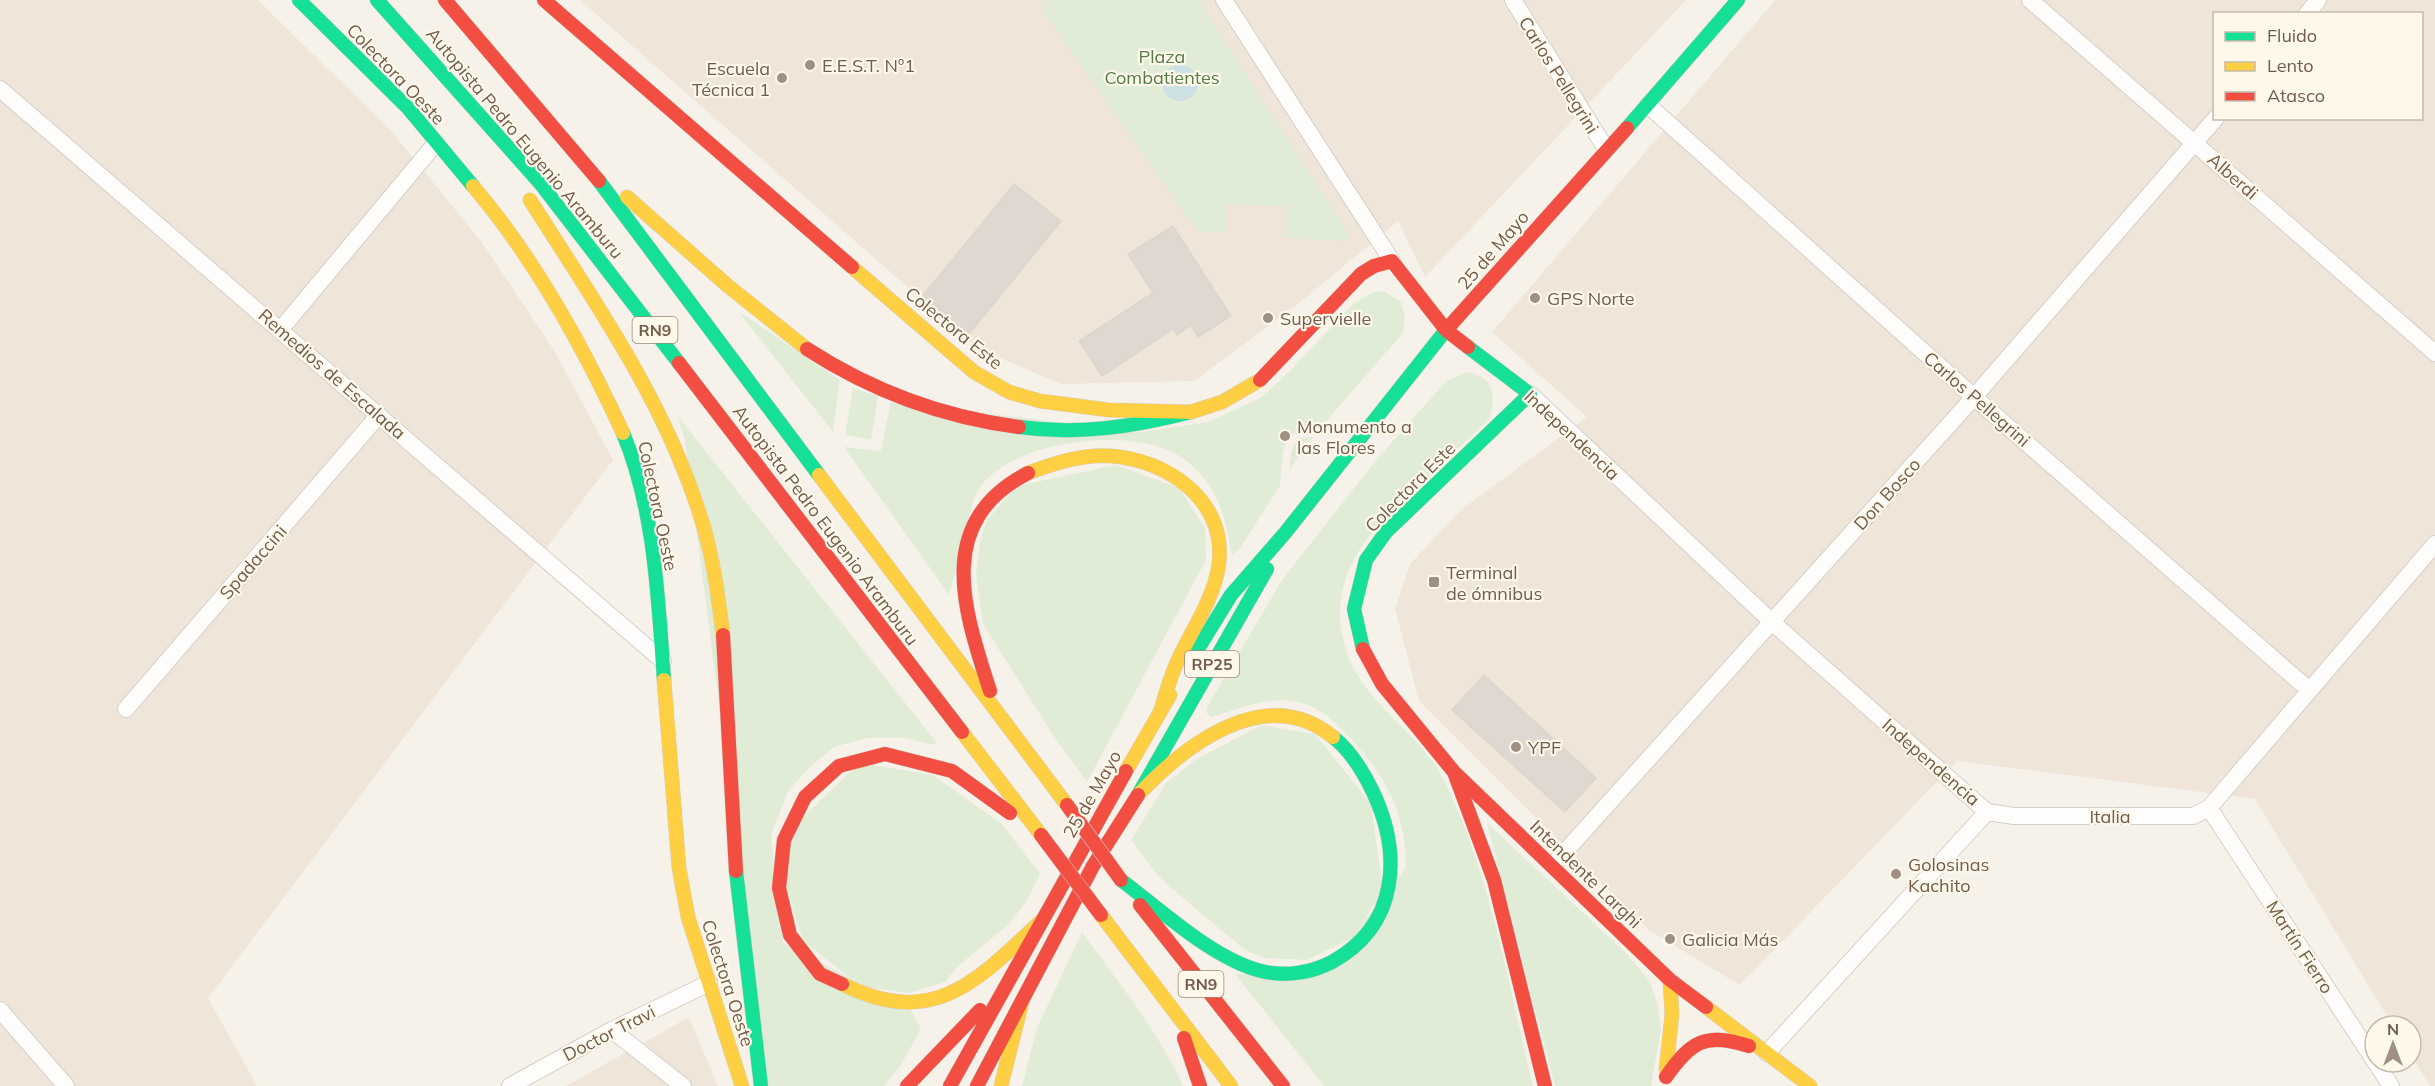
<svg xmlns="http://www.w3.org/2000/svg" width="2435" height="1086" viewBox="0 0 2435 1086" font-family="Mulish,sans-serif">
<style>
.residential{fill:#efe5d8;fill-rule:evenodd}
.green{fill:#e1ecd6}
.water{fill:#cde1e5}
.building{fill:#dfd8d0;stroke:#ded6cd;stroke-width:1.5}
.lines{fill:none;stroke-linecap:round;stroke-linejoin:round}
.street-casing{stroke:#d5cfc8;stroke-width:18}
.fast-casing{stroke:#d5cfc8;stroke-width:15}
.slow-casing{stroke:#d5cfc8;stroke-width:15}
.jam-casing{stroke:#d5cfc8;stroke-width:15}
.street{stroke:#fefdfc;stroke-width:16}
.fast{stroke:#16e098;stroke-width:14}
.slow{stroke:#ffcf43;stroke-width:14}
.jam{stroke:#f24e42;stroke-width:14}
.jam-bridge-casing{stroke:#d5cdc6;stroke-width:15;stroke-linecap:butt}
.jam-bridge{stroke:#f24e42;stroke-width:14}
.poi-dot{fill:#a09083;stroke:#fef8eb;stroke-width:2}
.labels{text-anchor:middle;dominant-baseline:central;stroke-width:4.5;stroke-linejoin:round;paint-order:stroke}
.shield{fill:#fef8eb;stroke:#9c8b7c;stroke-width:1.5}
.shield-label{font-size:16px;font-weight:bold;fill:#725c4c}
.park-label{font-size:18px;fill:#547d47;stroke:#fef8eb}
.poi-label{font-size:18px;fill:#725c4c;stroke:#fef8eb;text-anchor:start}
.street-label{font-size:18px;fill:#725c4c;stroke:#fef8eb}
</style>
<rect width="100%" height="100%" fill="#f6f2ea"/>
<path class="residential" d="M0 0H258L392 132 480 240 555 352 613 460 208 998 257 1086H0Z
M580 0H1686L1425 277 1398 221 1298 304 1194 381 1061 384 977 348Z
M1775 0H2435V1086H2430L2411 1055V1026H2393L2255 799 1957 761 1740 985 1650 931 1419 701 1395 609 1410 564 1461 510 1587 417 1492 332ZM2214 14H2422V118H2214Z
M689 1017 718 1086H566Z"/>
<path class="green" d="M1048 0H1198L1348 233 1347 241 1286 238 1288 207 1227 203 1225 232H1198L1041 8Z
M1384 291 1401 302 1405 317 1403 333 1321 427 1300 430 1288 437 1283 452 1280 486 1240 548 1232 555C1224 514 1218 483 1181 457 1134 425 1004 439 976 494 972 501 971 512 969 520 962 545 956 570 949 595L844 447 881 451 891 402 1141 432 1209 422 1260 398 1286 375 1353 304 1373 292Z
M738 311 840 380 833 432Z
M1467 372C1494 376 1497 397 1489 419L1376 528C1346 562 1331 605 1346 650 1363 704 1419 731 1444 780 1491 876 1508 983 1533 1086H1324L1235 974 1323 973 1406 868C1406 812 1386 777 1349 737 1332 719 1317 704 1292 701 1265 697 1236 710 1211 717L1207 714V707L1282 580 1373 464 1422 408 1447 381Z
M853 388 878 396 871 440 845 435Z
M677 415 937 743 931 745 907 738H867L834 747 809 768 788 791 771 836 783 943 911 1010 921 1029 901 1065 884 1086H768L685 441Z
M1314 437 1290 469C1290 456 1290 448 1299 438Z
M1116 465 1179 488 1205 528 1206 560 1087 782 1053 735 983 624 976 575 980 541 987 520 1017 486Z
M1261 725 1315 734 1371 804 1383 890 1353 938 1306 960 1263 958 1244 949 1171 888 1154 871 1131 840 1166 783 1195 760Z
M859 763 933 775 1002 824 1040 874 1026 902 1009 924 957 967 945 982 909 993 862 987 803 941 785 881 794 826Z
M1487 823 1625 952 1649 980 1658 1005 1661 1030 1651 1086H1555Z
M1082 932C1117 981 1158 1030 1183 1086H1022L1037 1028Z"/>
<path class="water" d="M1162 83a18 18 0 1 1 36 0a18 18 0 1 1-36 0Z"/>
<path class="building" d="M1014 184 1061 221 969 334 922 297Z
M1173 226 1231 316 1198 337 1191 325 1177 335 1173 329 1102 376 1079 341 1153 293 1128 254Z
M1484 675 1596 778 1565 812 1452 710Z"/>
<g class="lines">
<defs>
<path id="street" d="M1224 0 1392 261
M1513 0 1606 149
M2030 0 2435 353
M2307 14 2318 0
M0 89 663 661
M1648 105 1974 397 2308 689
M281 329 436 143
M1530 394 1772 622 1987 812
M126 709 379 415
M2209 808 2391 1086
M1987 812 2014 816H2193L2209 808 2435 544
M1553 865 1974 397 2216 118
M0 1010 66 1086
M612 1030 683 1086
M1767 1053 1987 812
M510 1086 612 1030 709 983"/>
<path id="fast" d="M299 0 408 108 473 186
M377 0 540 183 679 363
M1627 128 1738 0
M599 181 819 475
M1019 427C1078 435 1133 427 1191 412
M623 433C655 510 658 598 664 680
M1363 649 1354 609 1366 560 1386 532 1530 394 1468 347
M1196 652 1231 595 1285 533 1446 330
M1138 795 1267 569
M736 871 761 1086
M1121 880C1161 910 1213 959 1261 971 1285 977 1311 973 1332 962 1399 925 1402 854 1373 792 1363 771 1351 751 1333 737"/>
<path id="slow" d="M473 186C535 259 583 346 623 433
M627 197 728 286 807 349
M530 200C594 301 664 400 700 515 713 554 718 595 723 635
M852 267 974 372 1009 392 1040 401 1109 410 1191 412 1222 402 1260 380
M1028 473C1050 465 1070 458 1094 456 1155 452 1227 494 1219 563 1215 597 1192 630 1178 660 1170 677 1166 694 1160 712
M819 475 1067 805
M664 680 679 868 688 917 742 1086
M962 732 1041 835
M1126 771 1170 695
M1138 795C1185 745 1266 682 1333 737
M1101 915 1231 1086
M842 984C934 1030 977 981 1041 921
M1706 1007 1810 1086
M1666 1070 1672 1014 1670 980
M1001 1086 1022 1002"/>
<path id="jam" d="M445 0 599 181
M544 0 852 267
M1446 330 1627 128
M807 349C872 391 941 417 1019 427
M679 363 962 732
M1260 380 1361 274 1374 266 1392 261 1446 330 1468 347
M723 635 736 871
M1363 649 1382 684 1454 772 1670 980 1706 1007
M990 691C964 610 933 522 1028 473
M1454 772 1494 880 1545 1086
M1140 905 1283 1086
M842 984 820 974 790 935 779 888 784 840 805 797 839 766 885 754 952 771 1010 813
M1184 1038 1200 1086
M1666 1077C1691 1041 1706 1032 1749 1046
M907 1086 980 1010
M950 1086 1126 771
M977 1086 1093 866 1138 795"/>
</defs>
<use href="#street" class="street-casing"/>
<use href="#fast" class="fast-casing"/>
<use href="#slow" class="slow-casing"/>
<use href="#jam" class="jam-casing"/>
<use href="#street" class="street"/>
<use href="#fast" class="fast"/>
<use href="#slow" class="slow"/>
<use href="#jam" class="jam"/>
<defs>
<path id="jam-bridge" d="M1067 805 1121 880
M1041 835 1101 915"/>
</defs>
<use href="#jam-bridge" class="jam-bridge-casing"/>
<use href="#jam-bridge" class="jam-bridge"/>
</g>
<g class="poi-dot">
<circle cx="810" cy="65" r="6"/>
<circle cx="782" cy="78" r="6"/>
<circle cx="1535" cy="298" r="6"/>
<circle cx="1268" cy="318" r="6"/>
<circle cx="1285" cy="436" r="6"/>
<rect x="1428" y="576" width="12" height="12" rx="3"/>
<circle cx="1516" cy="747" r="6"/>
<circle cx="1896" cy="874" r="6"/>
<circle cx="1670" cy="939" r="6"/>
</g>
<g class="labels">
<g class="shield">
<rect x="632.5" y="317" width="45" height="26" rx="4.5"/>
<rect x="1185" y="651" width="54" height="26" rx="4.5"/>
<rect x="1178.5" y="971" width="45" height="26" rx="4.5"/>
</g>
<g class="shield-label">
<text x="655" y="330">RN9</text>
<text x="1212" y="664">RP25</text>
<text x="1201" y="984">RN9</text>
</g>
<g class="park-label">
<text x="1162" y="56">Plaza<tspan x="1162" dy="21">Combatientes</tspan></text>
</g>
<g class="poi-label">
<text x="822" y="65">E.E.S.T. Nº1</text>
<text x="770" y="68" text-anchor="end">Escuela<tspan x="770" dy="21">Técnica 1</tspan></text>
<text x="1547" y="298">GPS Norte</text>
<text x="1280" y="318">Supervielle</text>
<text x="1297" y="426">Monumento a<tspan x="1297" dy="21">las Flores</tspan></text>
<text x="1446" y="572">Terminal<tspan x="1446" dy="21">de ómnibus</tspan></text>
<text x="1528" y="747">YPF</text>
<text x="1908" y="864">Golosinas<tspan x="1908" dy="21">Kachito</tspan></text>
<text x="1682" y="939">Galicia Más</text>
</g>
<g class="street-label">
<text transform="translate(396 74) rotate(46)">Colectora Oeste</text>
<text transform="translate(1559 75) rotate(58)">Carlos Pellegrini</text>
<text transform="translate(525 143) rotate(50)">Autopista Pedro Eugenio Aramburu</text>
<text transform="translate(2233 176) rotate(41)">Alberdi</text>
<text transform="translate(1493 250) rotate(-49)">25 de Mayo</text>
<text transform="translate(954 328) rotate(39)">Colectora Este</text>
<text transform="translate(332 374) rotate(41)">Remedios de Escalada</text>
<text transform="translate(1977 399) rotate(41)">Carlos Pellegrini</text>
<text transform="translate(1572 435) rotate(43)">Independencia</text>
<text transform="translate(1410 487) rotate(-45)">Colectora Este</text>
<text transform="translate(1887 494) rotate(-48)">Don Bosco</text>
<text transform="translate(658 506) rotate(78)">Colectora Oeste</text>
<text transform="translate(826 525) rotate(53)">Autopista Pedro Eugenio Aramburu</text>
<text transform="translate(253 562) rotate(-49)">Spadaccini</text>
<text transform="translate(1931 762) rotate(41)">Independencia</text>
<text transform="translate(1092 794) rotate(-60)">25 de Mayo</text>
<text x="2110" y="816">Italia</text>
<text transform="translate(1586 874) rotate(44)">Intendente Larghi</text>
<text transform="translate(2300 947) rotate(57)">Martín Fierro</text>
<text transform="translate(728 983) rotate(72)">Colectora Oeste</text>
<text transform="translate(609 1033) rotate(-27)">Doctor Travi</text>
</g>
</g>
<rect x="2213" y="12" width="210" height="108" fill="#fef8eb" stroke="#c6baab" stroke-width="1.5"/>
<rect x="2225" y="32" width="30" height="9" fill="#16e098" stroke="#c6baab" stroke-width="1.5"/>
<text x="2267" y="42" font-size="18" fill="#725c4c">Fluido</text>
<rect x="2225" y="62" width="30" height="9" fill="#ffcf43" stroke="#c6baab" stroke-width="1.5"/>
<text x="2267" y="72" font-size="18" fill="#725c4c">Lento</text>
<rect x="2225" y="92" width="30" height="9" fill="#f24e42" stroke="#c6baab" stroke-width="1.5"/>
<text x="2267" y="102" font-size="18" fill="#725c4c">Atasco</text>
<g transform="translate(2393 1044)"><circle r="28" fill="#fef8eb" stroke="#c6baab" stroke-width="1.5"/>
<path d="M0-4.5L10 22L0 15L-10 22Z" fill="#a09083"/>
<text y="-9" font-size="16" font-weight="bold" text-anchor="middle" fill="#725c4c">N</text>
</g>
</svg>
